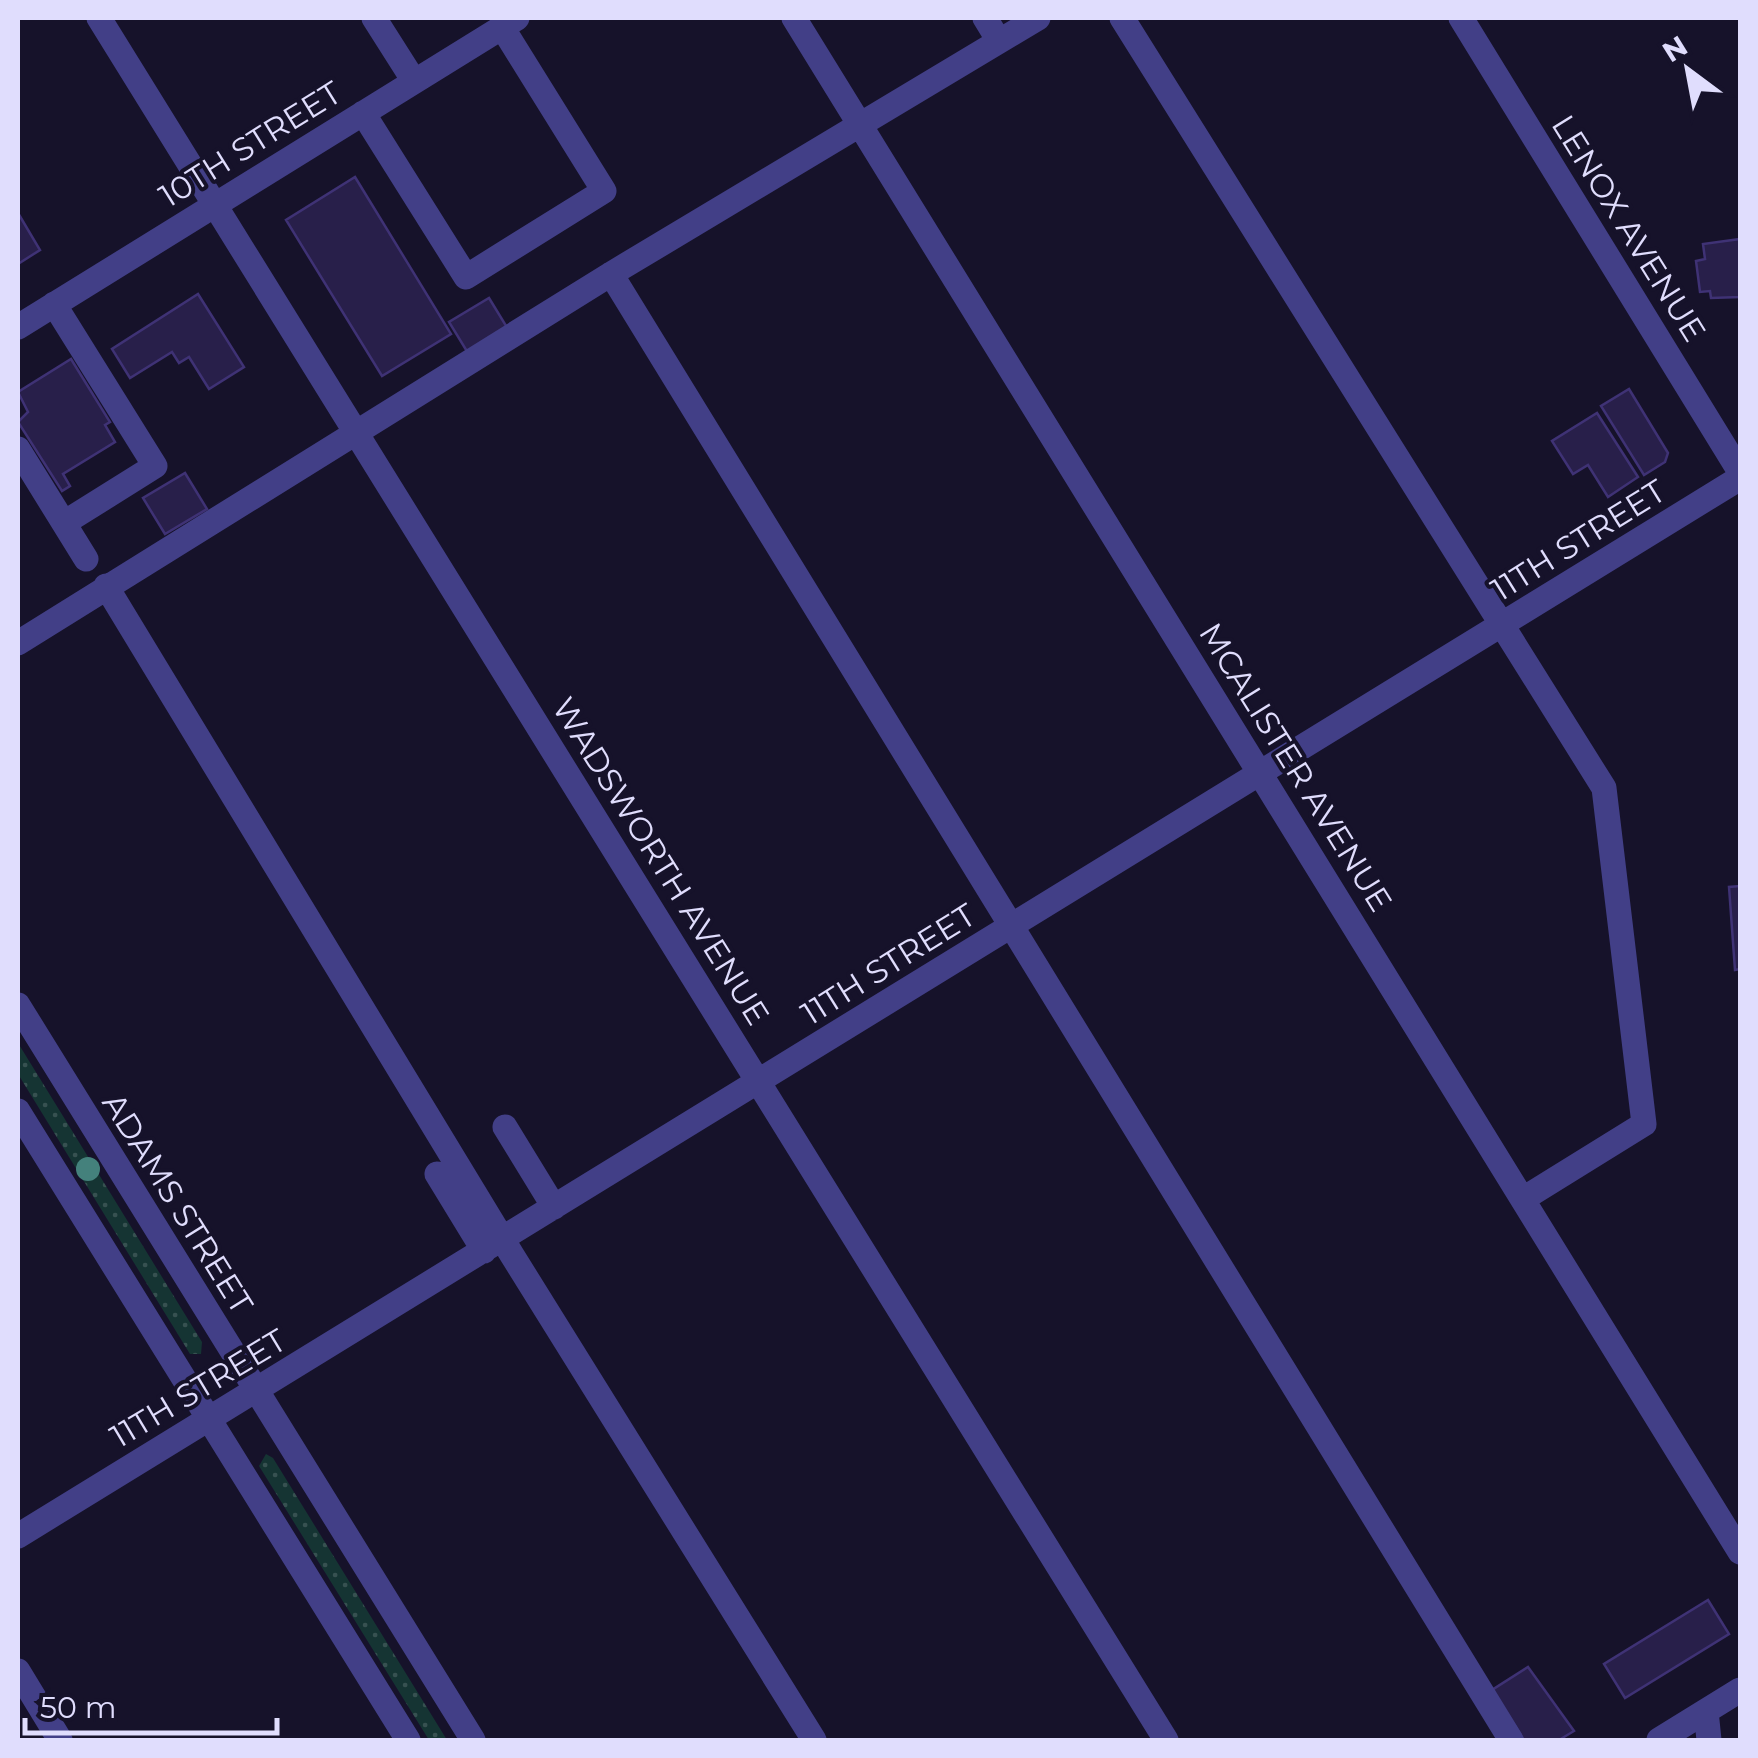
<svg xmlns="http://www.w3.org/2000/svg" width="1758" height="1758" viewBox="0 0 1758 1758" font-family="Montserrat,sans-serif">
<style>
.grass{fill:url(#grass-dots)}
.building{fill:#281f4a;stroke:#3f3275;stroke-width:2.5}
.lines{fill:none;stroke-linecap:round;stroke-linejoin:round}
.minor{stroke:#423f87;stroke-width:25}
.tree{fill:#44817c}
.labels{text-anchor:middle;dominant-baseline:central;stroke-width:8;stroke-linejoin:round;paint-order:stroke}
.street-label{font-size:32px;fill:#e0ddfd;stroke:#16122a}
</style>
<defs>
<pattern id="grass-dots" width="8" height="8" patternUnits="userSpaceOnUse" patternTransform="scale(2.5)"><rect width="8" height="8" fill="#153433"/><path d="M2 2h.1M6 6h.1" fill="none" stroke="#375151" stroke-width="1.8" stroke-linecap="round"/></pattern>
</defs>
<rect width="100%" height="100%" fill="#16122a"/>
<path class="grass" d="M18 1043 202 1342 201 1354H190L18 1074Z
M266 1454 273 1458 447 1740H429L259 1466Z"/>
<path class="building" d="M355 177 451 334 382 376 286 220Z
M18 213 40 250 18 264Z
M1740 239V297L1711 298 1710 291 1700 292 1696 261 1705 259 1703 244Z
M198 294 244 367 209 389 189 357 179 363 172 352 130 378 112 349Z
M489 298 508 329 468 353 449 322Z
M71 359 110 422 105 425 115 442 63 474 70 486 62 491 18 422 28 412 18 392Z
M1629 389 1668 453 1665 462 1644 475 1601 406Z
M1597 413 1638 477 1608 497 1588 465 1573 474 1552 441Z
M185 473 207 509 165 534 143 498Z
M1740 886V969L1735 970 1729 887Z
M1708 1600 1729 1634 1625 1698 1604 1664Z
M1528 1667 1574 1731 1559 1740H1524L1492 1690Z"/>
<g class="lines">
<path class="minor" d="M99 18 1166 1740
M374 18 414 81
M794 18 1740 1552
M985 18 999 41
M1122 18 1604 788 1644 1124 1523 1199
M1461 18 1740 472
M363 113 466 277 604 191 502 27
M611 274 1511 1740
M54 304 155 466 64 523
M18 327 517 18
M18 449 86 559
M106 586 512 1255 814 1740
M18 643 611 274 1038 18
M18 1005 473 1740
M18 1111 408 1740
M505 1127 554 1207
M437 1174 484 1251
M18 1536 1740 478
M18 1671 60 1740
M1706 1711 1709 1740
M1659 1740 1740 1690"/>
</g>
<circle class="tree" cx="88" cy="1169" r="12"/>
<g class="labels">
<g class="street-label">
<text transform="translate(250 144) rotate(-32)">10TH STREET</text>
<text transform="translate(1629 228) rotate(58)">LENOX AVENUE</text>
<text transform="translate(1578 540) rotate(-32)">11TH STREET</text>
<text transform="translate(1296 767) rotate(58)">MCALISTER AVENUE</text>
<text transform="translate(661 861) rotate(58)">WADSWORTH AVENUE</text>
<text transform="translate(888 964) rotate(-32)">11TH STREET</text>
<text transform="translate(178 1203) rotate(58)">ADAMS STREET</text>
<text transform="translate(198 1388) rotate(-31)">11TH STREET</text>
</g>
</g>
<rect width="1758" height="1758" fill="none" stroke="#e0ddfd" stroke-width="40"/>
<g transform="translate(1688 70) rotate(328)" stroke="#16122a" stroke-width="8" paint-order="stroke">
<path d="M0-8L18 38L0 25L-18 38Z" fill="#e0ddfd"/>
<text y="-15" font-size="28" font-weight="bold" text-anchor="middle" fill="#e0ddfd">N</text>
</g>
<path d="M25 1718v15h252v-15" fill="none" stroke="#e0ddfd" stroke-width="5"/>
<text x="40" y="1718" font-size="30" fill="#e0ddfd" stroke="#16122a" stroke-width="8" paint-order="stroke">50 m</text>
</svg>
